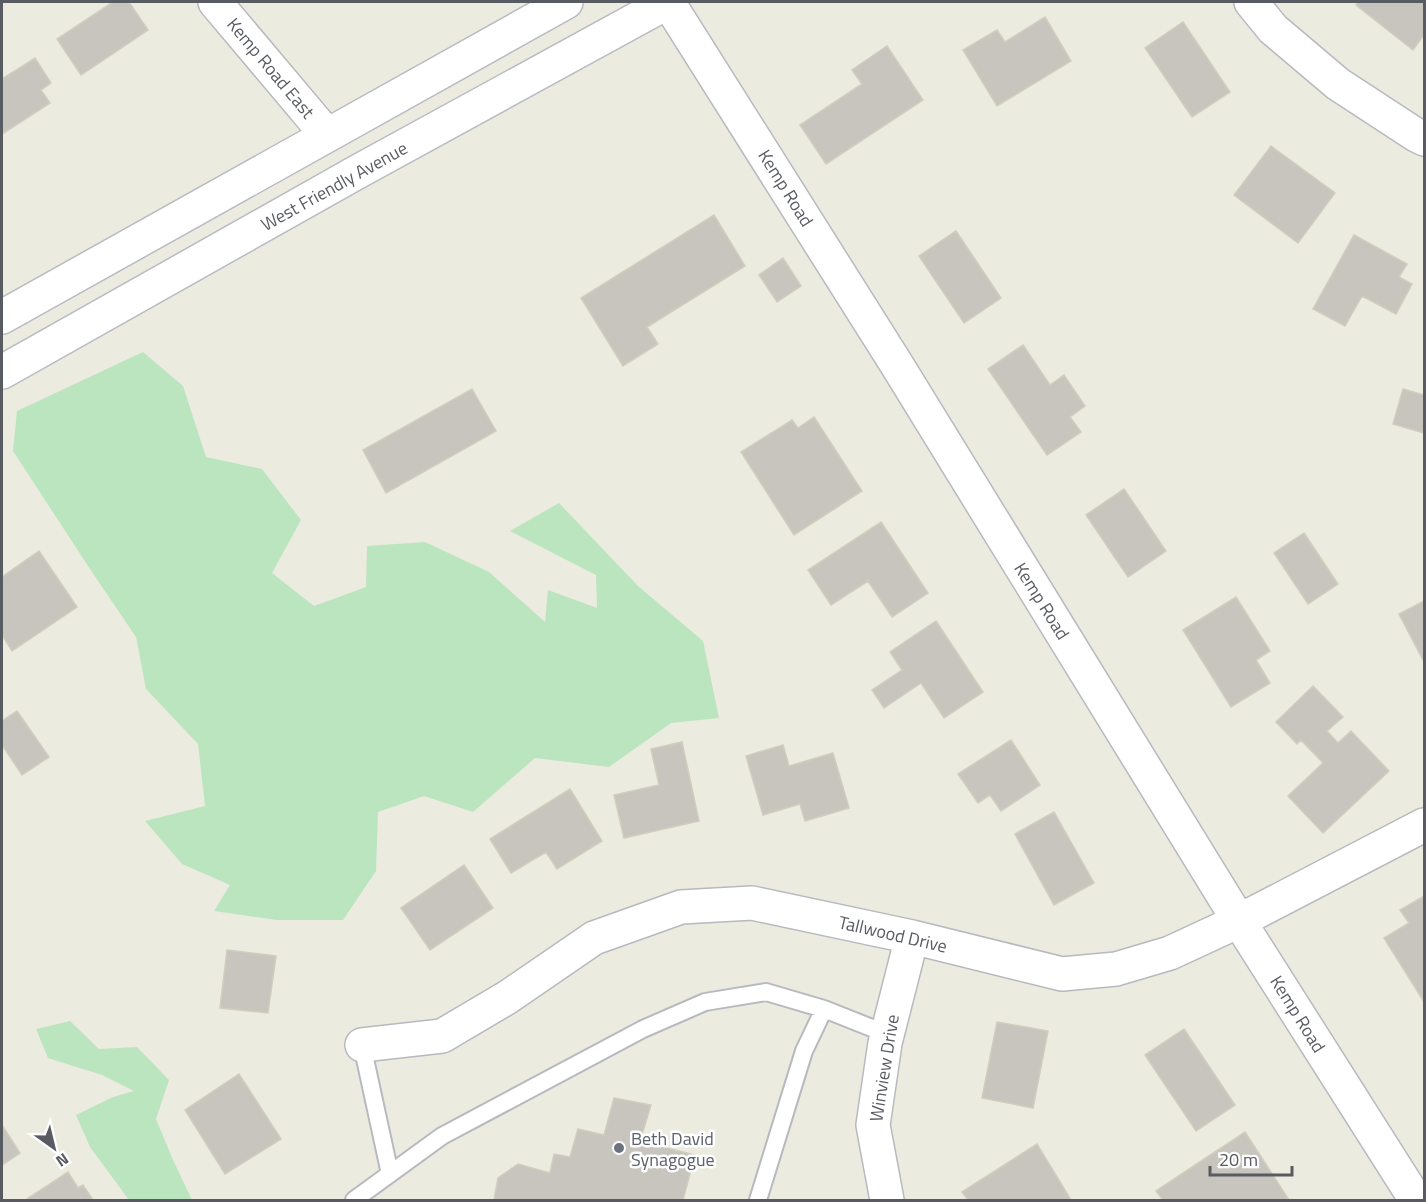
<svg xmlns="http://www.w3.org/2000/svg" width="1426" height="1202" viewBox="0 0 1426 1202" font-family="'Titillium Web',sans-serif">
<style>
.green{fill:#bae5bf}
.building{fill:#c7c5bd;stroke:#d1cdbe;stroke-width:1.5}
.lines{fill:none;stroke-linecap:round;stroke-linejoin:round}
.lane-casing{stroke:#b7b9bf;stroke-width:20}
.street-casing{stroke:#b7b9bf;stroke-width:36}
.secondary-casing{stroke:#b8bbc2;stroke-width:36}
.lane{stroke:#fff;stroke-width:16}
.street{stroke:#fff;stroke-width:33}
.secondary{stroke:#fff;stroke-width:33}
.worship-dot{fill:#6b7280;stroke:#fff;stroke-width:2}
.labels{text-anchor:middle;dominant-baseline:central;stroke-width:5;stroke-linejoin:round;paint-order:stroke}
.street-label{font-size:18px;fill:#585b61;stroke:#fff}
.worship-label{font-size:18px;fill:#5b616d;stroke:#fff;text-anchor:start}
</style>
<rect width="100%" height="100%" fill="#ecebdf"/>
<path class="green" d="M143 352 183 386 206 457 262 469 301 520 272 573 314 606 366 587 367 546 425 542 489 572 545 622 548 590 597 608 596 575 510 531 559 503 638 586 703 641 719 718 671 723 609 767 535 758 473 812 424 796 378 812 376 871 343 920H277L214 911 230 885 182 864 145 821 205 806 198 744 146 689 136 637 92 572 13 451 17 411Z
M70 1021 99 1049 137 1047 169 1080 156 1119 173 1160 192 1200H129L90 1147 76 1115 113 1097 134 1091 102 1075 48 1058 36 1029Z"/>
<path class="building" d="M113 2H129L148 30 81 75 57 39Z
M1358 2H1424V35L1413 50 1356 5Z
M1045 17 1071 61 997 106 963 50 997 30 1005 42Z
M1183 22 1230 92 1192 117 1145 48Z
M887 46 923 100 826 164 800 125 862 84 852 70Z
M35 58 51 83 41 90 50 103 2 134V79Z
M1271 146 1335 193 1298 243 1234 195Z
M714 215 745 266 647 327 658 344 623 366 581 298Z
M956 231 1001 298 964 323 919 256Z
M1354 235 1407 264 1399 277 1412 284 1396 314 1362 296 1345 326 1313 309Z
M783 258 801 286 777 302 759 275Z
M1023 345 1050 385 1064 375 1085 406 1070 417 1081 432 1047 455 988 369Z
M472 389 496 431 386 493 363 450Z
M1403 389 1424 395V433L1393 424Z
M814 417 862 491 794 535 741 452 792 420 798 428Z
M1124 489 1166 551 1128 577 1086 515Z
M881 522 928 593 892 617 868 581 831 605 808 570Z
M1304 533 1338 584 1308 604 1274 553Z
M39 551 77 607 12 651 2 635V577Z
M1236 597 1270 651 1256 660 1270 683 1231 707 1183 630Z
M1424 601V662L1399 614Z
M936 621 983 692 944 718 921 683 884 708 872 690 902 670 890 652Z
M1313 686 1343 717 1327 731 1338 743 1351 731 1389 771 1323 833 1288 796 1323 763 1301 740 1297 744 1276 722Z
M17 711 49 757 22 775 2 745V721Z
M1011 740 1040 785 1001 811 990 795 978 803 958 774Z
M682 742 699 821 624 838 614 795 659 785 651 749Z
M783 745 789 766 833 753 849 808 805 821 800 804 763 815 746 756Z
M570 789 602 841 557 869 546 852 511 873 490 839Z
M1054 812 1094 883 1054 905 1015 834Z
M464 865 493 908 430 950 401 908Z
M1424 896V1002L1384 938 1409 923 1400 910Z
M227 950 276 956 268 1013 220 1008Z
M997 1022 1048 1031 1033 1108 982 1098Z
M1184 1029 1235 1105 1196 1131 1145 1055Z
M239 1074 281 1139 225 1174 185 1110Z
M614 1098 651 1105 640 1141 695 1155 683 1200H494L498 1178 518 1164 550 1173 554 1154 570 1157 578 1129 604 1135Z
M2 1125 20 1153 2 1165Z
M1245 1132 1289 1200H1163L1156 1191Z
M1037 1144 1071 1200H968L962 1192Z
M68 1172 78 1188 83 1185 93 1200H27V1199Z"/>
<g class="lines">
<defs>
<path id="lane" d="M824 1009 887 1034
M362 1045 390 1174
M354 1200 442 1136 643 1029 705 1002 766 992 824 1009 804 1051 758 1200"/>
<path id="street" d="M215 2 327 135
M668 2 897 365 1239 921 1416 1200
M1251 2 1273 29 1338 84 1416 135 1424 139
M362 1045 442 1036 508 997 594 938 681 907 752 903 912 937 1062 974 1116 969 1170 953 1239 921 1424 825
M887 1200 873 1125 885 1043 912 937"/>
<path id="secondary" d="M2 317 566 2
M2 372 359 171 668 2"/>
</defs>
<use href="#lane" class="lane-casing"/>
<use href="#street" class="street-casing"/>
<use href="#secondary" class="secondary-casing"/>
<use href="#lane" class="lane"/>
<use href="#street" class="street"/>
<use href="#secondary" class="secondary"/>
</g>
<circle class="worship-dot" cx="619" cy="1148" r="6"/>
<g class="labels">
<g class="street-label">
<text transform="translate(271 68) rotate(50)">Kemp Road East</text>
<text transform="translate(334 186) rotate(-29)">West Friendly Avenue</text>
<text transform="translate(786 188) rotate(58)">Kemp Road</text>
<text transform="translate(1042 601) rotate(58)">Kemp Road</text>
<text transform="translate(893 934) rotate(13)">Tallwood Drive</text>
<text transform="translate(1298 1014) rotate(58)">Kemp Road</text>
<text transform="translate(884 1068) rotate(-81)">Winview Drive</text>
</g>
<g class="worship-label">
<text x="631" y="1138">Beth David<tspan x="631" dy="21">Synagogue</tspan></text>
</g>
</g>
<rect width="1426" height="1202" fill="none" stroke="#585b61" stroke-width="6"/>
<g transform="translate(54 1148) rotate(146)" stroke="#ffffff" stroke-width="4.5" paint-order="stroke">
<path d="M0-4.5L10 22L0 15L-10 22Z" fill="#585b61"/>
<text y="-9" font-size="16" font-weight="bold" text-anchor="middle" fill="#585b61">N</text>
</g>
<path d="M1210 1166v9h82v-9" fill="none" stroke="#585b61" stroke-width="3"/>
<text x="1219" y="1166" font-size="18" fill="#585b61" stroke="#ffffff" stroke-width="4.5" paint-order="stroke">20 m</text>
</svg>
